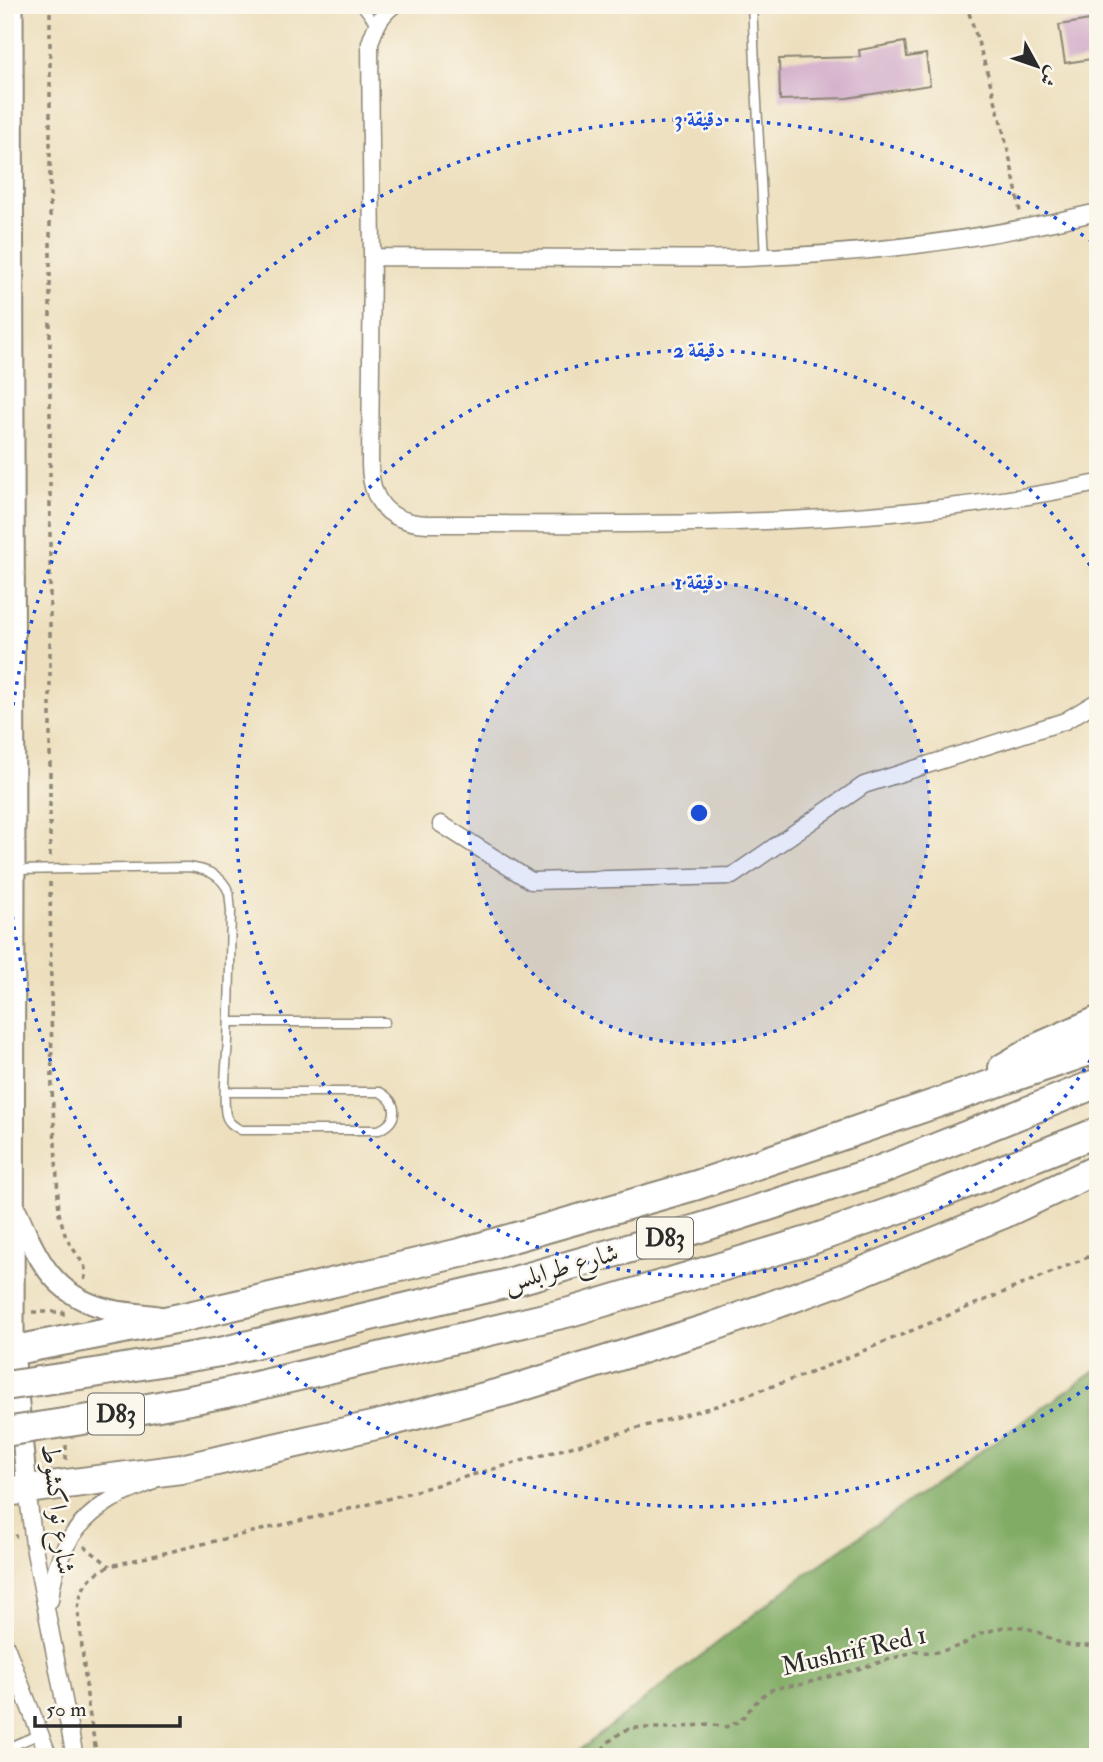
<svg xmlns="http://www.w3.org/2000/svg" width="1103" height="1762" viewBox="0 0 1103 1762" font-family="'IM FELL Double Pica',Amiri,serif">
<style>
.forest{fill:#81ac65;stroke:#566c48;stroke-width:2}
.building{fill:#cda4c6}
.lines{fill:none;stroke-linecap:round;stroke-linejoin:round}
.service-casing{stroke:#8c8574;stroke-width:11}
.minor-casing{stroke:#8c8574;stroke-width:19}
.tertiary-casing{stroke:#8c8574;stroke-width:23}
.motorway-casing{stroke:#8c8574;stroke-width:32}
.path{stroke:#8c8574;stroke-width:3.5;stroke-dasharray:5 5;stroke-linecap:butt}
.service{stroke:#fff;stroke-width:8}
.minor{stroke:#fff;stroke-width:16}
.tertiary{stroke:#fff;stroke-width:19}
.motorway{stroke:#fff;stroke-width:28}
.motorway-bridge-casing{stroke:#8c8574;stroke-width:32;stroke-linecap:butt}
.motorway-bridge{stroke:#fff;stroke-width:28}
.ring{fill:none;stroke:#1d4ed8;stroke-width:3.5;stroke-dasharray:3.5 7}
.labels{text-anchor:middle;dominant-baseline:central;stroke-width:5;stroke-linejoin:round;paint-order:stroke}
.shield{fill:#fbf7ec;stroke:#696865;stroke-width:2}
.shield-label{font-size:24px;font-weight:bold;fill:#2b2b2b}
.street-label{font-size:26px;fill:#2b2b2b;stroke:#fbf7ec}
.centre{fill:#1d4ed8;stroke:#fbf7ec;stroke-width:3.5}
.ring-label{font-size:21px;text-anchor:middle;font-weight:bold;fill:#1d4ed8;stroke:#fbf7ec;stroke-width:5;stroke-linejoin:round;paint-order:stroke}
</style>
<rect width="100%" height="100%" fill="#fbf7ec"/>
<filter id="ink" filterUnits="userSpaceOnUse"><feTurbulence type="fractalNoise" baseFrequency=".0143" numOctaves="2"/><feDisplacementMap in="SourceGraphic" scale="14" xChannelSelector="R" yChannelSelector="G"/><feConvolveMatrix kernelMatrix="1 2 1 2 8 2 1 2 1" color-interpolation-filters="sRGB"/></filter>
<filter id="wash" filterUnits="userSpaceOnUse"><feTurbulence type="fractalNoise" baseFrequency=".00686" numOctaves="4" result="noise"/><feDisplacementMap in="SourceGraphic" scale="28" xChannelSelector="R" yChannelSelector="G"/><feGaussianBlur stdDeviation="1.57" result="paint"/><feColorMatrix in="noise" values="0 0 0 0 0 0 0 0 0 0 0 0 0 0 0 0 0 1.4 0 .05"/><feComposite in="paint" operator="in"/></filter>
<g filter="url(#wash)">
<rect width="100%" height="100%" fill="#eddfbd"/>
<path class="forest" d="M1098 1369V1757H571L802 1577Z"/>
<g id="blocks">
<path class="building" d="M1096 19 1098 58 1065 63 1059 25Z
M905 42 907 57 926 54 930 85 847 98 780 100 779 59 860 57 859 50Z"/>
</g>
</g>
<g filter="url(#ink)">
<use href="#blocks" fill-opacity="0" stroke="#8c8574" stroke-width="2"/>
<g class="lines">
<defs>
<path id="service" d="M361 5 376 25
M752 5 765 258
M15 870 188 867C205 869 222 874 229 893 230 898 230 905 231 910 230 953 230 997 228 1040 227 1058 222 1099 226 1115 228 1123 234 1126 241 1130H379C399 1121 399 1103 380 1092H226
M229 1022H385
M5 1749 40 1734"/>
<path id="minor" d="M394 5C380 15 375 28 370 43L372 257 370 465C371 503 389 522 427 524 650 524 878 530 1098 483
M372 257C454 257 535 258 617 258 667 258 716 260 766 257 878 253 989 238 1098 212
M441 824 531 881 732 876 864 785 1065 721 1098 701
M27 1489 35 1552 75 1757
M50 1600C54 1557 73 1523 111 1500 123 1493 138 1488 151 1482
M5 1644 49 1757"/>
<path id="tertiary" d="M13 5 15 870 14 1351 27 1489
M17 1212C37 1257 52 1294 104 1308 121 1313 141 1313 158 1316"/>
<path id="motorway" d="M1003 1068 1039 1047 1098 1021
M5 1352 180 1318 460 1253 697 1185 1098 1048
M220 1352 504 1284 697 1229 880 1170 1098 1083
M226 1393 570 1312 811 1240 927 1199 1098 1132
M5 1492 181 1469 385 1423 511 1390 712 1327 842 1280 1003 1214 1098 1169"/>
</defs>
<use href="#service" class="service-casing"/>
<use href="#minor" class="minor-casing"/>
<use href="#tertiary" class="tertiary-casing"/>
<use href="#motorway" class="motorway-casing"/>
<path class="path" d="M963 5 969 13C990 79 1009 144 1020 212
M50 857V5
M50 882 52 1090 59 1213 66 1238 84 1265 86 1272 84 1281
M32 1312H63V1319
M66 1445V1462
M5 1538 17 1536
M84 1546 110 1566
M97 1757 88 1705 78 1609C81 1586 88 1576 110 1566L366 1505 716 1406 810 1373 1098 1253
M595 1757 610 1741 623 1731 633 1728H677L708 1724 726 1727 740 1721 755 1703 768 1691 776 1688 803 1684 858 1669 916 1651 932 1653 950 1649 964 1644 980 1634 1003 1627H1023L1036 1631 1055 1641 1072 1646H1098"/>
<use href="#service" class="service"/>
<use href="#minor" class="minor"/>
<use href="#tertiary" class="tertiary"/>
<use href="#motorway" class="motorway"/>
<defs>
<path id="motorway-bridge" d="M5 1386 94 1373 220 1352
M5 1432 102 1417 226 1393"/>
</defs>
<use href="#motorway-bridge" class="motorway-bridge-casing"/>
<use href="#motorway-bridge" class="motorway-bridge"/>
</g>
</g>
<circle cx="699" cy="813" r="231" fill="#1d4ed8" fill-opacity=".12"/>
<g class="ring">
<circle cx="699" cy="813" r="231"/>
<path d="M1096 1051A463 463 0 1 1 1096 575"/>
<path d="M1097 1381A694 694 0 0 1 5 837M5 789A694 694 0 0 1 1097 245"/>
</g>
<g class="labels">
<g class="shield">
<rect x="637" y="1217.5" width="56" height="41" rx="5"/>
<rect x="88" y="1393.5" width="56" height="41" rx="5"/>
</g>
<g class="shield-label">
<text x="665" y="1238">D83</text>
<text x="116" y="1414">D83</text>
</g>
<g class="street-label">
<text transform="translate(561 1268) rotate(-16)">شارع طرابلس</text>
<text transform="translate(58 1509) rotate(83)">شارع نواكشوط</text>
<text transform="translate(854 1651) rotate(-13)">Mushrif Red 1</text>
</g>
</g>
<circle cx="699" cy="813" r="10" class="centre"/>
<g class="ring-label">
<text x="699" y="126">3 دقيقة</text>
<text x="699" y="357">2 دقيقة</text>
<text x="699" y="589">1 دقيقة</text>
</g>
<rect width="1103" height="1762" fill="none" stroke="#fbf7ec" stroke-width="28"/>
<g transform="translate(1037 66) rotate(130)" stroke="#fbf7ec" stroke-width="5" paint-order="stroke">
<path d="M0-5L12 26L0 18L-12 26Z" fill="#2b2b2b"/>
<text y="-10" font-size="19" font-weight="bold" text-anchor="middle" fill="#2b2b2b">ش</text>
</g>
<path d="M35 1716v10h145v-10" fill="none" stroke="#2b2b2b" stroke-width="3.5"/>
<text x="46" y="1716" font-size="21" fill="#2b2b2b" stroke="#fbf7ec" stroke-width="5" paint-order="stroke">50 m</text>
</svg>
